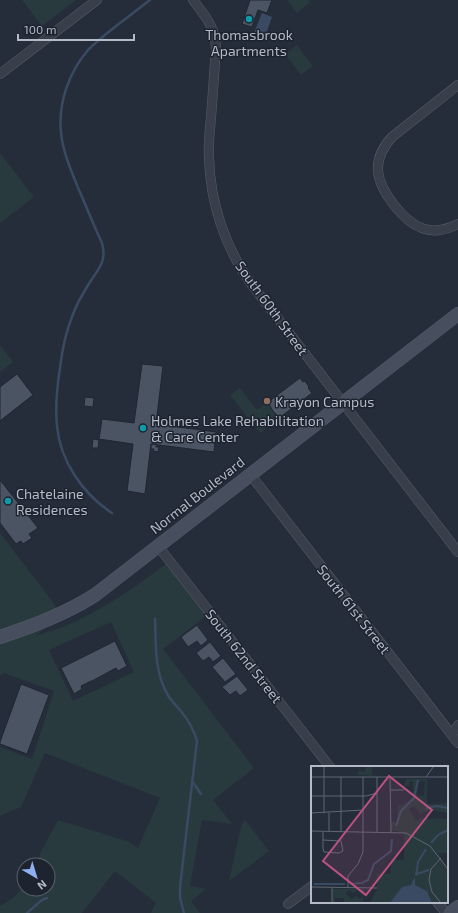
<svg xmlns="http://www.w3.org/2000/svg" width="458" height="913" viewBox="0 0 458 913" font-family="'Exo 2',sans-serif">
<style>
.green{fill:#283a3d;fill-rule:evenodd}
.water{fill:#3b4a63}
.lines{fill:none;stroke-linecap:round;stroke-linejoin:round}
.stream{stroke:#3b4a63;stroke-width:2.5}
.building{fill:#4b5463;stroke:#1f2632}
.minor-casing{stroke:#565d69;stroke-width:10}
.secondary-casing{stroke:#565d69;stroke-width:14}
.minor{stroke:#383f4b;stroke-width:9}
.secondary{stroke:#474e5e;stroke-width:13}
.culture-dot{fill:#0f9aa8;stroke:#1d2430;stroke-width:1.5}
.education-dot{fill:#8d6e63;stroke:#1d2430;stroke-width:1.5}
.labels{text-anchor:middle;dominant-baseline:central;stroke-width:3;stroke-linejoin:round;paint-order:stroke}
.poi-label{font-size:14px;fill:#b4bac6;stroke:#1d2430;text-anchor:start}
.street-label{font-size:14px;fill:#b4bac6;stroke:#1d2430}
.inset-river{fill:none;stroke:#3b4a63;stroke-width:2}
.inset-road{fill:none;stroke:#5e6573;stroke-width:1}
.view{fill:#bd5180;fill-opacity:0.15;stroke:#bd5180;stroke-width:2}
.inset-edge{fill:none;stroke:#b4bac6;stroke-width:2}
</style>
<rect width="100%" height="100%" fill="#252d3b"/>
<path class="green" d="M22 0H76L42 26Z
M287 0H309L310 2 297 13Z
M297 45 313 66 301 75 285 54Z
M0 153 34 197 0 223Z
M0 345 13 362 0 372Z
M240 388 257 410 268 402 274 413H275L279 418 260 433 230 395Z
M0 533 62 614 35 636C85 623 129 592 170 561L210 613 163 649 254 768 213 800 232 824 202 820 190 886 206 889 191 901 200 913H151L156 903 115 871 82 913H0V906C10 901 18 894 24 885V889H48V865H34L58 820 127 841 138 848 160 798 45 753 21 807 0 816V747L32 759 54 691 4 673 0 676ZM111 622 134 672 73 701 49 650Z
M245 820 269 851 229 881 239 835 242 824Z"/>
<path class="water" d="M262 13 272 17 265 37 254 33Z"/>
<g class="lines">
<path class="stream" d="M112 513C83 494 60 461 57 426 55 406 57 387 60 368 62 351 65 334 72 317 76 305 83 293 90 282 99 268 107 261 102 243 94 226 87 208 79 190 72 173 62 150 61 132 58 103 69 72 88 50 97 41 106 34 116 26 127 18 138 9 150 0
M155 619C156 646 154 673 169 697 173 703 179 708 183 714 190 722 194 731 197 741L180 887V898L184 913
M192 781 201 794
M27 913 42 900 47 898"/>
</g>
<path class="building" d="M250 0H272L267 13 258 10 252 27 242 24Z
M142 364 163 366 156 424 216 432 214 452 151 444 145 494 127 491 133 444 99 439 102 419 134 423Z
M17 374 33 395 0 421V387Z
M300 378 303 382 305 381 309 387 308 388 312 393 279 418 275 413H274L268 402Z
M85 397 94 398 93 407 84 406Z
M93 439 99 440 98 448H92Z
M151 444H157L156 447H159L158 452 153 451 154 449H151Z
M0 480 38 528 29 534 32 538 23 544 21 541 16 544 0 523Z
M197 625 208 640 201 646 197 641 188 647 181 637Z
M115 641 127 666 118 671 116 668 92 681H91L81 686 82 689 74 694 61 668Z
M210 642 221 656 213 662 209 657 203 661 196 653Z
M223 658 236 674 225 682 212 667Z
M237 676 248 690 240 696 236 691 230 695 222 687Z
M21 684 49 695 27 754 0 744V742Z"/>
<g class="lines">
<defs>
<path id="minor" d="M193 0C206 17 216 28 216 50 214 72 213 95 211 117 210 130 208 143 209 157 210 202 225 248 252 285L458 552
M0 74 97 0
M458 85 392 137C370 161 376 182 394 205 412 228 431 238 458 224
M250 474 458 743
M158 546 330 767
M452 735 458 725
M437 902 446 913
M288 904 312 886"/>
<path id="secondary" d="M0 637C33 626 65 614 95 595L458 314
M450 913 458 907"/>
</defs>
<use href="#minor" class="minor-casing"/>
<use href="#secondary" class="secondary-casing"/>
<use href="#minor" class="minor"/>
<use href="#secondary" class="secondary"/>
</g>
<g class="culture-dot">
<circle cx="249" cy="19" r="4"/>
<circle cx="143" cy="428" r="4"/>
<circle cx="8" cy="501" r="4"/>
</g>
<circle class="education-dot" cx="267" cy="401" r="4"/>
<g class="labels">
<g class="poi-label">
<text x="249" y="34" text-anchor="middle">Thomasbrook<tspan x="249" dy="16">Apartments</tspan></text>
<text x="275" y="401">Krayon Campus</text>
<text x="151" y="420">Holmes Lake Rehabilitation<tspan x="151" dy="16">&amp; Care Center</tspan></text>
<text x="16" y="493">Chatelaine<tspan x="16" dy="16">Residences</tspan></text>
</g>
<g class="street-label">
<text transform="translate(272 308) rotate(54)">South 60th Street</text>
<text transform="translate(197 495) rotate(-38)">Normal Boulevard</text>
<text transform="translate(354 609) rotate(52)">South 61st Street</text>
<text transform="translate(244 656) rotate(52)">South 62nd Street</text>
</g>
</g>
<g transform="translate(311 766)">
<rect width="137" height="137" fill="#252d3b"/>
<path d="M56 0H61V9L65 10 46 9 48 4 53 6ZM95 13H116V38L137 37V47L118 44 109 48 103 40 98 43 105 55 111 52 137 53V87H127L137 103V137H59L66 123V108H79L80 94H93V67L80 64V56H86L87 39H93V35L95 38 102 31V15H98V20H93ZM114 15 113 30 106 29 107 16ZM21 123H53L52 137H33V132H24V137H21ZM39 124 42 127 46 124 52 130 49 133 45 130 41 133 34 127Z" fill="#283a3d" fill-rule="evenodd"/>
<path d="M104 111V119L116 125 121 137H79L91 121 100 119Z" fill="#3b4a63"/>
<path class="inset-river" d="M115 42 126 40 137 42M85 60 90 45 103 32 107 14M120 77 127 69 137 64M106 108 118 104M105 110 107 96 115 83M3 118H34M39 118 51 117 57 114 63 98 80 85 81 73"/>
<path class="inset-road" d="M0 11H137M79 11 80 66M115 11 123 0M79 24H93M0 30H55L66 27M0 47 52 44M13 47V0M0 65 95 67 119 80 137 103M18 66V47M30 66V11M66 66V11M12 74 30 75 32 85 28 87 13 86 12 83V66M130 92 120 103 118 114 121 126 130 137M0 121 66 122M37 122V110L47 98 52 86V11M21 137V121"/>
<path class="view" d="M78 10 121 44 55 129 12 95Z"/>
<rect width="137" height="137" class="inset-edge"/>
</g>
<g transform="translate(36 877) rotate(142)"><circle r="19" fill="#1d2430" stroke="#59606c"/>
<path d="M0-3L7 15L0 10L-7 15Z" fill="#8faff0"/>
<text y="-6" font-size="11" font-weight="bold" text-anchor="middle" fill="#b4bac6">N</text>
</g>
<path d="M18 34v6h116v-6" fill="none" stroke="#b4bac6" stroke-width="2"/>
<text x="24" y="34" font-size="12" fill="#b4bac6" stroke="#1d2430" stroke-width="3" paint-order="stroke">100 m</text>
</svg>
